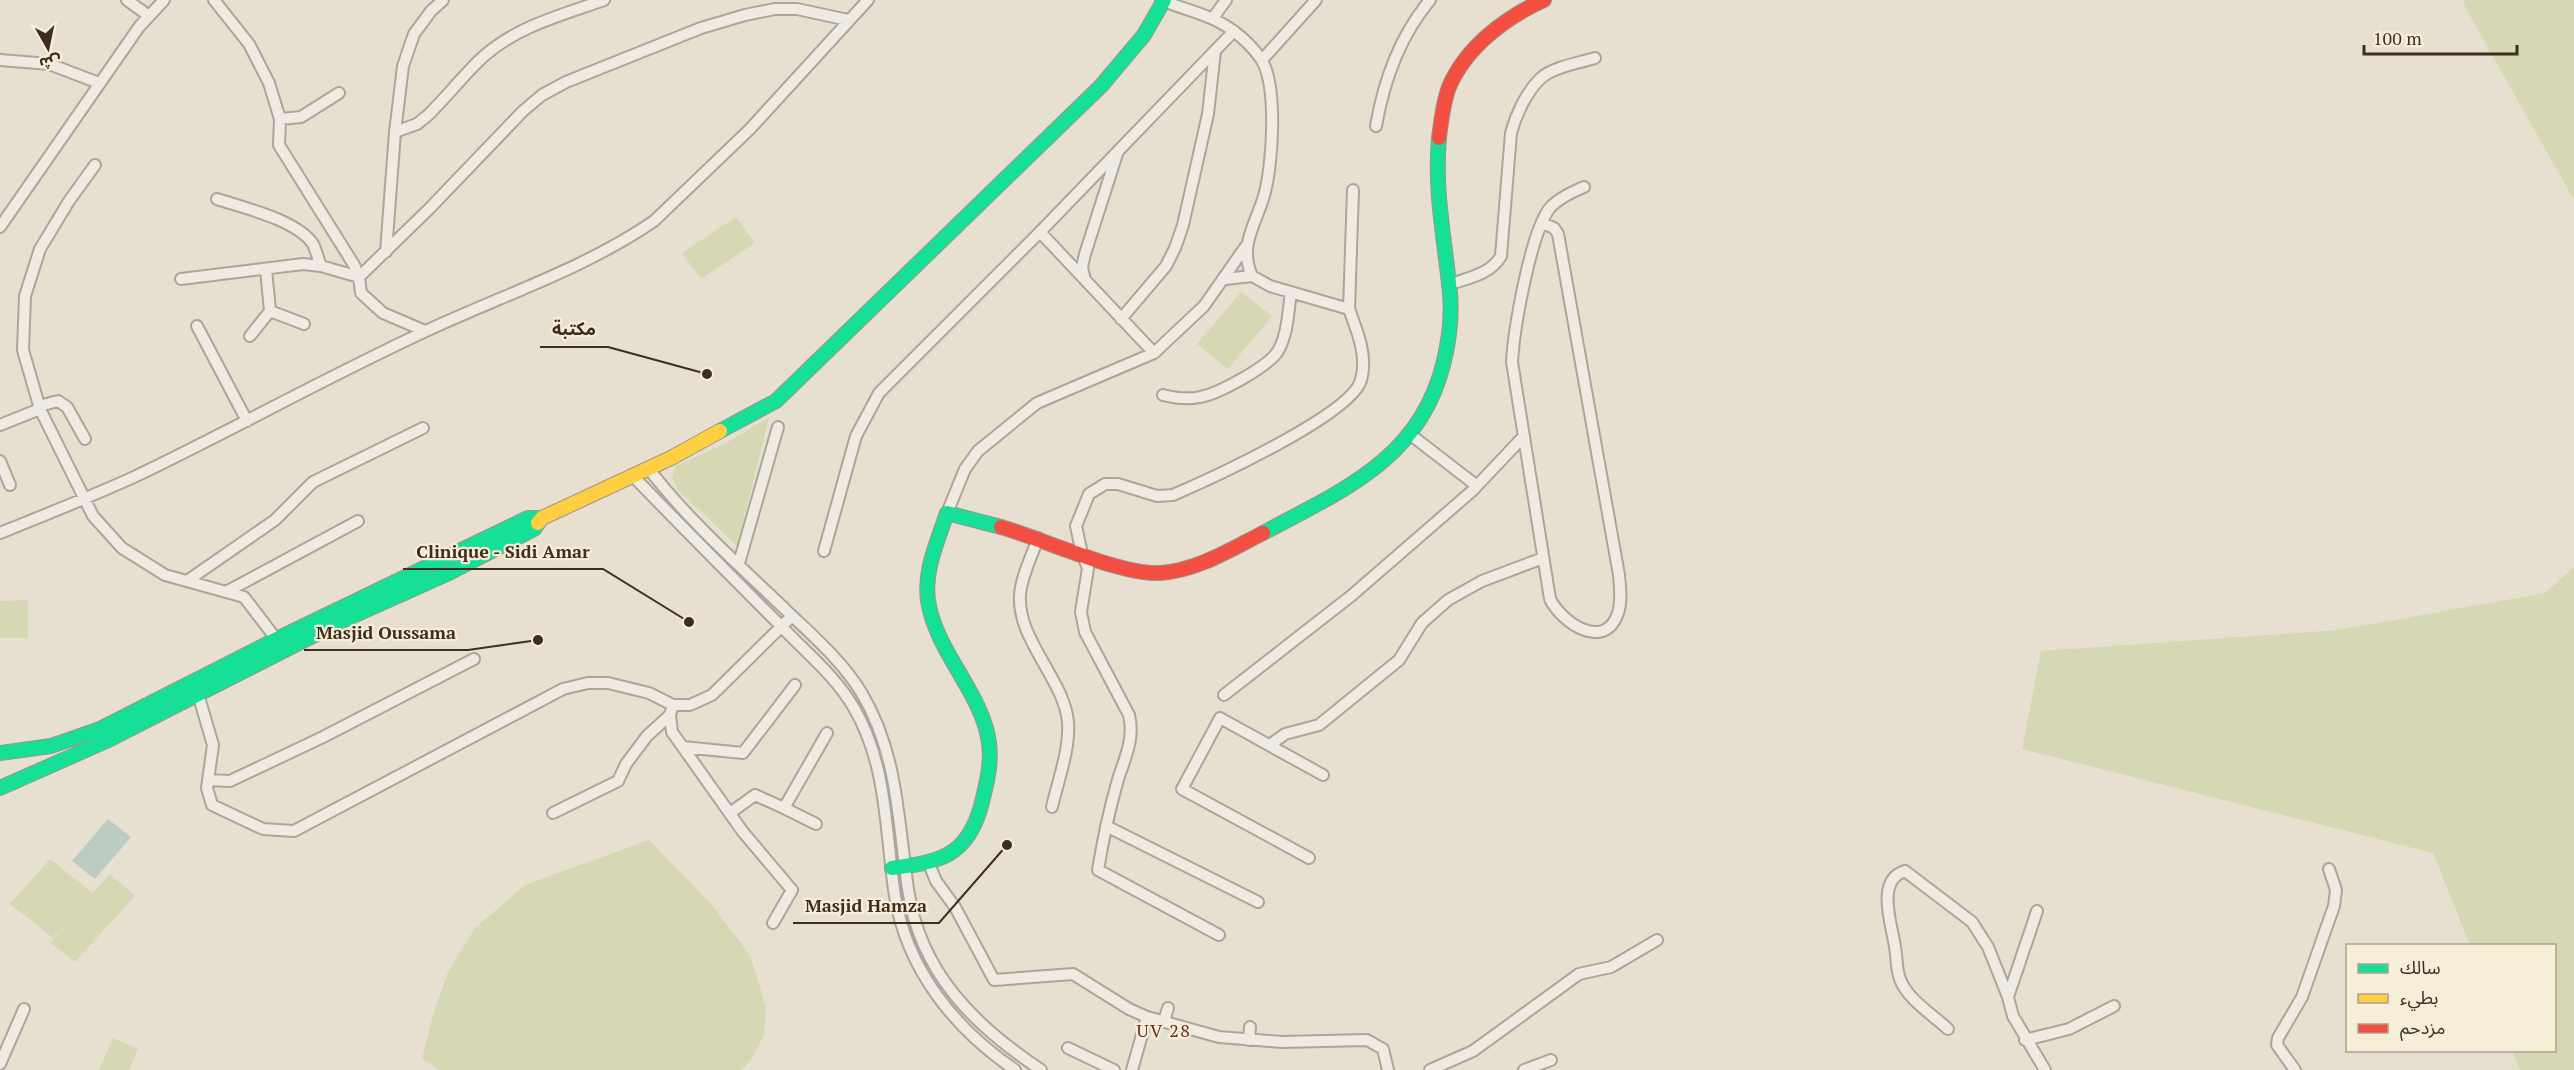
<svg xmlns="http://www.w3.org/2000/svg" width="2574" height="1070" viewBox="0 0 2574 1070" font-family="'PT Serif','Noto Sans Arabic',serif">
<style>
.green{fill:#d6d7b3}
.water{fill:#bcccc2}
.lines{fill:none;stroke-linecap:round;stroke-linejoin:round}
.street-casing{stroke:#ada599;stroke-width:14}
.fast-casing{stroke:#9c958a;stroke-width:16}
.slow-casing{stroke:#9c958a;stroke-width:16}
.jam-casing{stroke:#9c958a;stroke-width:16}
.street{stroke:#efebe3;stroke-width:10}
.fast{stroke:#16e098;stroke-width:14}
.slow{stroke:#ffcf43;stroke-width:14}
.jam{stroke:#f24e42;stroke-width:14}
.labels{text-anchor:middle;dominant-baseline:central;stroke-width:4.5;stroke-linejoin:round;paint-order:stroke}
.neighbourhood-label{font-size:18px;letter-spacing:1.5px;fill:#6b2e1e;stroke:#f7eed8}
.leader{fill:none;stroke:#3d2e20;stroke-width:2}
.callout-dot{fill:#3d2e20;stroke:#f7eed8;stroke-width:2}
.callout-label{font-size:18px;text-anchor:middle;font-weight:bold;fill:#3d2e20;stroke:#f7eed8;stroke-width:4.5;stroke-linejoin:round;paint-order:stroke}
</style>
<rect width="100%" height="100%" fill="#e7e0d1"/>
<path class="green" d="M2463 0H2574V200L2465 7Z
M736 217 755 243 701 279 682 253Z
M1241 292 1272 316 1228 369 1197 344Z
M769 417 737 546 677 489 672 478 676 466 726 443Z
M2574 567V1070H2520L2512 1051 2554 1050V946L2470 945 2433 853 2022 749 2041 651 2339 630 2545 593Z
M28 600V638H0V601Z
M649 840 712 905 750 955 766 1007 764 1035 752 1059 741 1070H440L422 1059 433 1015 448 972 475 928 525 885Z
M50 859 93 893 110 874 135 896 75 962 50 943 81 907 53 938 10 904Z
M113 1038 138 1049 129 1070H99Z"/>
<path class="water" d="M108 819 131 837 95 879 72 861Z"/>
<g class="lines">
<defs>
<path id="street" d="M127 0 149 16
M214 0 249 44 269 83 280 119 279 145 354 265 359 277
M1161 0C1185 10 1210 14 1232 30 1242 37 1254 49 1261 59 1278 85 1273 169 1263 199 1254 227 1239 247 1252 276L1225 279
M1213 18 1226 0
M0 60 49 64 99 83
M1262 60 1316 0
M280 119 301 117 339 93
M1376 126C1384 80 1400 36 1430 0
M395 132 417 124 427 116C447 97 464 74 484 56 518 26 562 15 604 0
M95 165 69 201 40 249 25 296 23 350 40 409 93 516 122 548 165 575 244 597 280 644
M217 199C244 208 297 220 313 244 316 250 318 259 321 266
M1542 223 1554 228 1558 234 1619 575C1620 587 1622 601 1618 613 1605 652 1562 623 1550 599L1512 362C1514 328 1530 236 1549 209 1557 199 1572 192 1584 187
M0 227 139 27 164 0
M1040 232 1154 353
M386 252 395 132 403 66 414 34 431 11 443 0
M181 279 303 264 321 266 359 277
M1085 280 1082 267 1085 254 1117 154
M1448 285C1467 278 1490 275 1501 256L1511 133C1516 115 1526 92 1541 78 1553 67 1579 63 1595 58
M1349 309 1353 190
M270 311 304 324
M1121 319 1166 266 1175 248 1183 225 1208 114 1215 51
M197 326 247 421
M425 331 383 313 361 293 359 277 429 209 523 111 542 95 566 82 701 28 745 15 775 9H797L848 20
M250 336 270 311 266 269
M1163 395C1175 398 1187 400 1200 397 1218 394 1268 367 1278 351 1288 334 1288 311 1291 293
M39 406 58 401 67 407 85 439
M0 425 40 409
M1411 435 1477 486
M0 461 10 485
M648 468C689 521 740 566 788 612 814 637 842 661 861 692 898 753 898 821 908 889 920 973 975 1026 1041 1070
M633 476C681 526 730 575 779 624 805 652 834 674 854 708 888 766 885 832 895 896 907 970 955 1029 1015 1070
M947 513 965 469 978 451 1037 403 1154 353 1204 306 1246 246
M0 533C45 515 90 497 134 477 232 430 327 377 426 331 503 295 584 269 654 221L750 129 868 0
M1038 538C1032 556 1021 577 1020 595 1017 640 1064 679 1068 722 1070 750 1058 780 1052 807
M824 551 856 436 879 393 1040 232 1234 31
M739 563 778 427
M187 581 275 520 313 482 423 428
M226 592 358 521
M198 694 213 745 207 788 212 805 263 829 294 831 563 689 588 683H608L649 693 673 705H690L712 695 792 616
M1224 695 1351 596 1472 491 1524 436
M673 705 670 715 672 732 743 832 792 890 773 923
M1270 745 1285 734 1319 725 1399 660 1422 623 1448 600 1482 581 1543 558
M683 747 743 753 795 685
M208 780 230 781 323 737 474 659
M784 808 816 824
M553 813 618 781 626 764 647 736 670 715
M730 813 755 795 784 808 827 733
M1106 826 1258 902
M1309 858 1182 789 1220 718 1323 775
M929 864 936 881 955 907 994 980 1073 974 1129 1009 1147 1017
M1219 935 1098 870C1103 840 1109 811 1117 783 1124 759 1135 740 1129 715L1085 632 1081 612 1088 568 1082 554 1076 526 1089 494 1105 484H1118L1157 496 1173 495C1210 479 1351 415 1361 380 1368 356 1357 331 1349 309L1270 286 1252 276
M2008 997 2037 911
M1164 1021 1168 1008
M1948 1029C1933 1015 1907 999 1900 979 1896 969 1897 957 1895 947 1892 925 1875 880 1905 871L1972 922 1988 947 2008 997 2013 1016 2045 1070
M1249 1040 1250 1027
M2025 1040 2069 1029 2114 1006
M1068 1048 1114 1070
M0 1064 24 1009
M1132 1070 1147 1017 1219 1037 1282 1042 1367 1040 1383 1049 1388 1070
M1430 1070 1473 1051 1579 974 1611 967 1657 940
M1524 1070 1551 1060
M2295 1070 2277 1045 2278 1038 2302 997 2334 906 2336 890 2329 869"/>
<path id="fast" d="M720 431 776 401 1101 86 1144 35 1164 0
M1263 533C1341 491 1419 460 1443 365 1449 342 1452 317 1450 293 1445 241 1434 191 1439 138
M0 753 51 746 100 729 277 639 528 518H542
M0 788 106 741 344 620 449 573 534 529 538 523
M892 868C939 862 967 857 981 806 986 786 992 764 989 743 983 695 939 655 929 606 922 574 937 543 947 513L1001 527"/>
<path id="slow" d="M538 523 542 518 671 458 720 431"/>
<path id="jam" d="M1439 138C1441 121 1443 103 1449 87 1466 47 1506 17 1544 0
M1001 527C1043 539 1120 575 1160 573 1196 571 1232 549 1263 533"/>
</defs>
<use href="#street" class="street-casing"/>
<use href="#fast" class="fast-casing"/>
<use href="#slow" class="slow-casing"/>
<use href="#jam" class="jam-casing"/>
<use href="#street" class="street"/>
<use href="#fast" class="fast"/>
<use href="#slow" class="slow"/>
<use href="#jam" class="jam"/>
</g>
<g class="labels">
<g class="neighbourhood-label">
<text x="1164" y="1030">UV 28</text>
</g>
</g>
<path class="leader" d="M707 374L608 347H540M689 622L603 569H403M538 640L468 650H304M1007 845L939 923H793"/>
<g class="callout-dot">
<circle cx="707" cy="374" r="6"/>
<circle cx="689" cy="622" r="6"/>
<circle cx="538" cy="640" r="6"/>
<circle cx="1007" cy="845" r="6"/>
</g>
<g class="callout-label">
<text x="574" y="335">مكتبة</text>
<text x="503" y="558">Clinique - Sidi Amar</text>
<text x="386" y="639">Masjid Oussama</text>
<text x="866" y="912">Masjid Hamza</text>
</g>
<rect x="2346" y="944" width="210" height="108" fill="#f7eed8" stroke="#ada18e" stroke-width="1.5"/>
<rect x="2358" y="964" width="30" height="9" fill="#16e098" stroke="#ada18e" stroke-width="1.5"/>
<text x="2400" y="974" font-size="18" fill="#3d2e20">سالك</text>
<rect x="2358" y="994" width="30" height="9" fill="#ffcf43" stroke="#ada18e" stroke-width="1.5"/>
<text x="2400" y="1004" font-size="18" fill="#3d2e20">بطيء</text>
<rect x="2358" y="1024" width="30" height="9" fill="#f24e42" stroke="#ada18e" stroke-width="1.5"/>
<text x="2400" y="1034" font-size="18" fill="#3d2e20">مزدحم</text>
<g transform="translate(48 48) rotate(171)" stroke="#f7eed8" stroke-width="4.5" paint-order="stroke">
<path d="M0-4.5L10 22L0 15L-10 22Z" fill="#3d2e20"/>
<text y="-9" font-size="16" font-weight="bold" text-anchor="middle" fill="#3d2e20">ش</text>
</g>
<path d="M2364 45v9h153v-9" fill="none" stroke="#3d2e20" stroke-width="3"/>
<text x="2373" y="45" font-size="18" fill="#3d2e20" stroke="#f7eed8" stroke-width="4.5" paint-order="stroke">100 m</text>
</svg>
